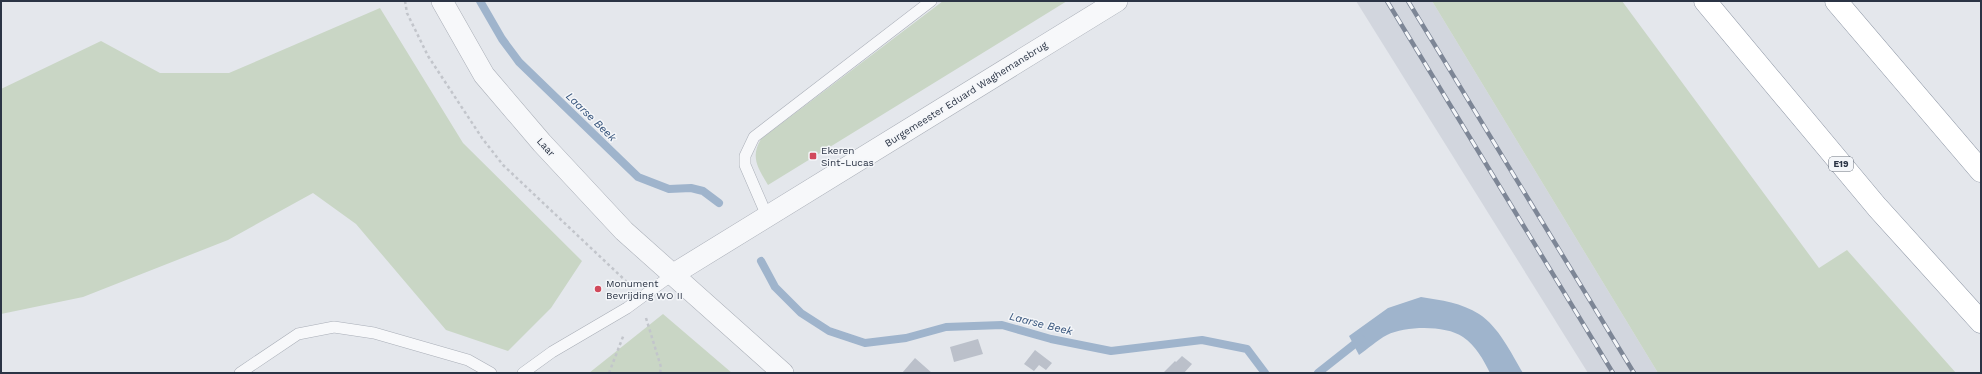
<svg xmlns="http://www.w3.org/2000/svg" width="1982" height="374" viewBox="0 0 1982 374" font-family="'Work Sans',sans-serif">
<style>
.built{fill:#d2d6de}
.green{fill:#c9d6c5}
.water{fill:#9fb4cc}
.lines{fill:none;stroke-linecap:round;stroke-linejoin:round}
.stream{stroke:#9fb4cc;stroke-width:8}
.building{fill:#bbc0ca}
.lane-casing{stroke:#a9aeb7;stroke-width:12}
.street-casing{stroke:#a9aeb7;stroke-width:22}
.highway-casing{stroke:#8b94a3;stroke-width:23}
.path{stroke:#c2c5cb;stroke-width:2.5;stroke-dasharray:3 3;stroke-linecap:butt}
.lane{stroke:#f7f8fa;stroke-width:11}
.street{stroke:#f7f8fa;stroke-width:21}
.highway{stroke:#fff;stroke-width:22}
.rail-casing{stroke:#7d8696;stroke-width:4.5}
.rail{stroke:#f4f6f9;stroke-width:3;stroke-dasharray:9;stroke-linecap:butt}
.poi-dot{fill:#d1495b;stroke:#f4f6f9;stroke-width:1.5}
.labels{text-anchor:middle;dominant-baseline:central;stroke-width:3;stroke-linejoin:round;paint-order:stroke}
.shield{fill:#f4f6f9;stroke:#676e7b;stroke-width:1}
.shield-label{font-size:9px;font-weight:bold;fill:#2b3445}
.street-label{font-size:10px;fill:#2b3445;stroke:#f4f6f9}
.poi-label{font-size:10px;fill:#2b3445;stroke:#f4f6f9;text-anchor:start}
.water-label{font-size:11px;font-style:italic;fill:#34527a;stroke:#f4f6f9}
</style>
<rect width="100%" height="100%" fill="#e4e7ec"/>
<path class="built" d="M1356 1H1432L1658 373H1588Z"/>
<path class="green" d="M943 1H1067L768 185C758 168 750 157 761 139Z
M1432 1H1622L1819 268 1847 250 1956 373H1658Z
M380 8 463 143 582 261 551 308 508 351 446 330 356 224 313 193 228 240 83 297 1 314V89L101 41 160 73H229Z
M663 314 732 373H589Z"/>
<path class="water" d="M1421 297C1441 300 1462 303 1479 314 1499 327 1511 353 1523 373H1490C1483 359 1476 346 1463 337 1445 325 1406 326 1387 335 1377 340 1368 349 1359 355L1349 336 1388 308Z"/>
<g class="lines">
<path class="stream" d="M480 1 502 39 519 62 638 177 669 189 691 188 703 191 719 203
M761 261 775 287 801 313 829 331 865 343 906 338 946 327 1002 325 1051 339 1111 351 1202 340 1247 349 1265 373
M1318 373 1361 339"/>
</g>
<path class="building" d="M978 339 983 354 954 362 950 347Z
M1035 350 1052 363 1046 370 1039 365 1034 371 1024 364Z
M1182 356 1192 364 1184 373H1163L1175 361 1176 362Z
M915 358 932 373H902Z"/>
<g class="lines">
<defs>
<path id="lane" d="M767 216 745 165V156L754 137 931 1
M240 373 298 334 334 327 374 333 468 360 491 373
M523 373 552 352 627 308 672 275"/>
<path id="street" d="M442 1 484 75 542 143 624 231 783 373
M672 275 1117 1"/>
<path id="highway" d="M1705 1 1877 207 1981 322
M1836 1 1981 171"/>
</defs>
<use href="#lane" class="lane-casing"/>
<use href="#street" class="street-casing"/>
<use href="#highway" class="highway-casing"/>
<path class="path" d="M405 1 407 13 428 56 482 138 503 165 628 283
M646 318 661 367 660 373
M609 373 624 334"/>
<use href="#lane" class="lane"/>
<use href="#street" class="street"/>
<use href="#highway" class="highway"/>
<defs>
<path id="rail" d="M1387 1 1613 373
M1408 1 1634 373"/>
</defs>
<use href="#rail" class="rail-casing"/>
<use href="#rail" class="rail"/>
</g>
<g class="poi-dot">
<rect x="809" y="152" width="8" height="8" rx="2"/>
<circle cx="598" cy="289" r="4"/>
</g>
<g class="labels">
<rect class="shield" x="1829" y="157" width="24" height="14" rx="3"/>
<g class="shield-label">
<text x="1841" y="164">E19</text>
</g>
<g class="street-label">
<text transform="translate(966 94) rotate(-32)">Burgemeester Eduard Waghemansbrug</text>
<text transform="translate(546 147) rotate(48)">Laar</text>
</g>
<g class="poi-label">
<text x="821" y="150">Ekeren<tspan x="821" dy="12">Sint-Lucas</tspan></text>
<text x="606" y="283">Monument<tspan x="606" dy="12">Bevrijding WO II</tspan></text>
</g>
<g class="water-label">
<text transform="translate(591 117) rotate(44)">Laarse Beek</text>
<text transform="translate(1041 324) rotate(14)">Laarse Beek</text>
</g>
</g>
<rect width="1982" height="374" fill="none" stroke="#2b3445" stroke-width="4"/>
</svg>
